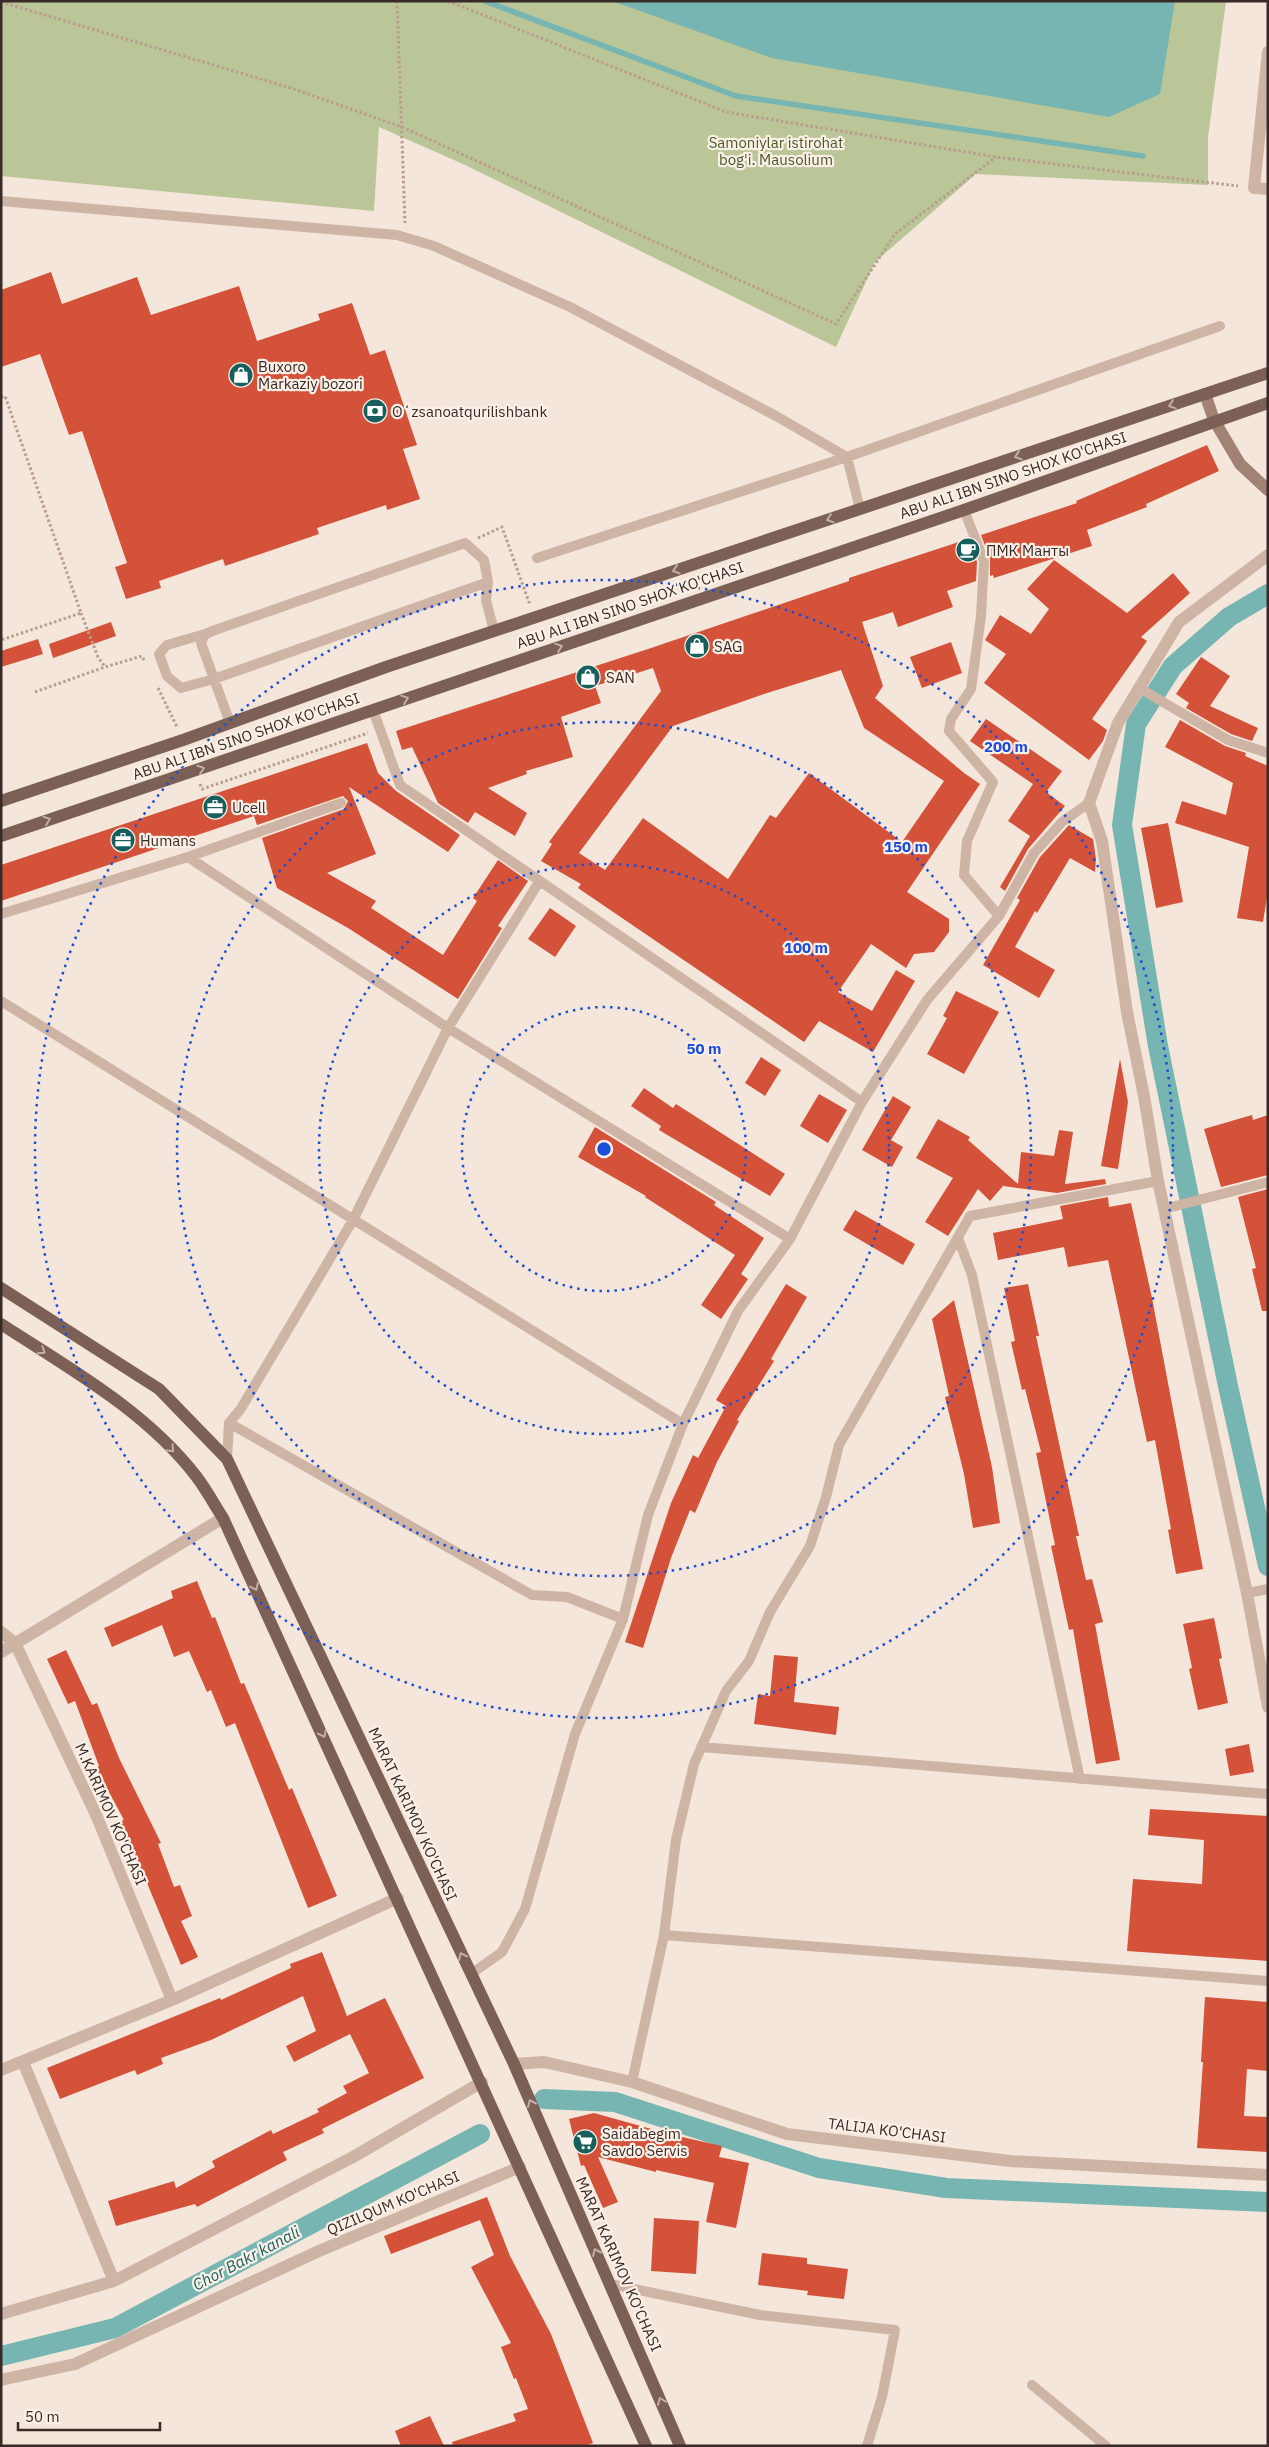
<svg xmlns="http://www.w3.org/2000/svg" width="1269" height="2447" viewBox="0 0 1269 2447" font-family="'IBM Plex Sans',sans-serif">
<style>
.green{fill:#bac598}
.water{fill:#76b5b2}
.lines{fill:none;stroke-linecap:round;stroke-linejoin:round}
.stream{stroke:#76b5b2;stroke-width:5.5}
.canal{stroke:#76b5b2;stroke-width:20}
.building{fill:#d35239;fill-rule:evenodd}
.path{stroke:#ba9d8e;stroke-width:3;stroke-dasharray:2.5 2.5;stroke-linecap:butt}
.lane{stroke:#ceb4a4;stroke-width:10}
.street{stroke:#ceb4a4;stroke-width:12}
.secondary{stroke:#a28275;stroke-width:12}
.primary{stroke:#7c6056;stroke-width:12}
.oneway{stroke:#c2afa6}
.ring{fill:none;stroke:#1d4ed8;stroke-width:2.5;stroke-dasharray:2.5 5}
.labels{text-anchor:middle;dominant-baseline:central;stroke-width:4.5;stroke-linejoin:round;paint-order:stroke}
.park-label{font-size:15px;fill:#4b5928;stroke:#fbf0e7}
.poi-label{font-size:15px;fill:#382b27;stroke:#fbf0e7;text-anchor:start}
.street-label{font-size:15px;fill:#382b27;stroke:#fbf0e7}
.water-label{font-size:16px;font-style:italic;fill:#175f5d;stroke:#fbf0e7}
.centre{fill:#1d4ed8;stroke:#fbf0e7;stroke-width:2.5}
.ring-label{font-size:15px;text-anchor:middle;font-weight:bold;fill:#1d4ed8;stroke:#fbf0e7;stroke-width:4.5;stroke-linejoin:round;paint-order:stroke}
</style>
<rect width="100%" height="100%" fill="#f4e6da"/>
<path class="green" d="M1 1H1226L1208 137V185L976 174 875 262 836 347 463 164 379 127 374 211 1 176Z"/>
<path class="water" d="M612 1H1175L1160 94 1109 117 772 58Z"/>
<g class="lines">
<path class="stream" d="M485 1 736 96 1143 156"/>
<path class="canal" d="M1268 594 1229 617 1173 666 1136 724 1122 825 1158 1046 1228 1386 1268 1566
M544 2099 615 2102 819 2168 946 2188 1268 2202
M1 2356 115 2328 480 2134"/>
</g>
<path class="building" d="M51 272 62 304 137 277 151 315 239 286 257 341 320 320 318 314 352 303 370 355 385 350 417 445 403 449 420 499 387 510 386 505 317 528 319 534 225 566 223 559 159 581 161 588 126 599 115 567 127 563 82 431 69 435 40 354 1 367V290Z
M1207 445 1219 471 1146 504 1147 507 1087 530 1092 546 994 578 993 575 990 576V559L981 535 1077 503 1076 501Z
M968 539 977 562 976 581 947 591 953 607 898 627 893 612 862 622 883 686 875 698 964 773 980 784 907 892 949 919V932L934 952 914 954 906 968 871 944 838 992 872 1011 896 970 915 981 873 1052 819 1021 804 1042 578 888 581 884 541 861 552 844 549 842 661 691 653 668 595 686 601 703 561 717 573 757 526 771 527 774 488 788 527 813 515 836 475 812 468 823 438 803 412 747 402 750 396 731 648 649 849 581V578ZM841 670 864 728 944 781 902 842 809 773 776 818 770 815 728 879 643 818 605 870 579 853 673 726 764 694Z
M1054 560 1127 613 1173 573 1190 593 1141 637 1147 641 1092 719 1107 730 1103 741 1089 760 984 683 1006 654 985 640 1000 615 1031 634 1049 609 1027 589Z
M111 622 116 636 53 658 49 644Z
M38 639 43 654 1 667V651Z
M951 642 962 673 922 688 910 657Z
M1201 657 1230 676 1210 706 1258 728 1252 741 1231 734 1186 708 1189 703 1176 694Z
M986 719 1062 771 1046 792 1065 806 1028 849 1005 891 1000 887 1030 836 1008 821 1033 784 970 741Z
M1180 720 1225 746 1246 753 1245 756 1268 766V891L1263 922 1237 918 1249 847 1175 823 1182 801 1226 815 1233 783 1165 747Z
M367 743 378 773 396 791 460 835 448 852 349 787 376 854 327 873 376 901 371 908 443 955 477 901 473 898 498 860 528 881 498 926 502 928 458 999 348 928 277 888 262 838 344 809 348 801 343 796 257 825 254 816 1 901V865Z
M1168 823 1183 902 1156 908 1141 828Z
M1069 825 1093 839 1096 859 1095 872 1070 858 1037 913 1035 911 1015 947 1055 970 1039 998 983 965 1020 900 1017 898 1040 857Z
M550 908 576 926 555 957 528 939Z
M956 991 999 1012 964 1074 927 1054 947 1018 943 1016Z
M761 1057 781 1070 765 1096 745 1083Z
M1120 1059 1128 1102 1118 1169 1101 1166Z
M644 1088 673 1108 676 1104 785 1174 770 1196 659 1130 661 1126 631 1106Z
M819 1094 847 1110 828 1143 800 1126Z
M893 1096 911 1107 891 1140 903 1147 892 1167 862 1150Z
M1252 1115 1253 1120 1268 1115V1175L1221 1187 1204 1129Z
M938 1119 970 1137 968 1140 1018 1184 1021 1152 1054 1156 1059 1130 1073 1132 1065 1184 1105 1179 1106 1184 1057 1193 1003 1186 990 1201 978 1189 948 1236 925 1222 953 1178 916 1158Z
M595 1127 716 1202 714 1205 764 1238 741 1274 748 1279 721 1319 701 1305 735 1255 645 1197 646 1196 578 1157Z
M1268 1189V1311H1262L1252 1269 1256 1268 1238 1197Z
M1108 1197 1109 1207 1131 1203 1152 1298 1203 1569 1176 1574 1168 1530 1171 1529 1155 1440 1147 1442 1108 1260 1068 1267 1064 1247 998 1260 993 1233 1063 1219 1060 1206Z
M855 1210 915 1244 903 1265 843 1230Z
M786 1284 807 1297 771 1359 774 1361 737 1420 739 1421 717 1462 695 1513 690 1510 671 1558 643 1648 625 1642 671 1503 693 1455 698 1458 726 1406 716 1400Z
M1028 1284 1039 1336H1036L1079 1536H1076L1086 1580 1092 1579 1103 1622 1095 1624 1120 1760 1096 1764 1073 1629 1069 1630 1051 1546 1055 1545 1036 1453 1041 1452 1025 1389 1022 1390 1011 1342 1015 1341 1004 1288Z
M954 1300 992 1467 1000 1523 973 1528 964 1474 945 1397 949 1396 932 1319Z
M197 1581 212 1618 215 1617 241 1684 244 1683 289 1790 292 1788 337 1896 308 1908 235 1723 226 1727 211 1690 207 1692 189 1651 174 1657 162 1625 112 1647 104 1628 173 1598 171 1591Z
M1214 1618 1222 1658 1219 1659 1228 1703 1198 1710 1189 1669 1192 1668 1183 1624Z
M66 1650 92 1705 97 1703 119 1758 161 1843 158 1844 174 1887 180 1885 192 1916 181 1921 198 1957 181 1965 135 1854 133 1855 118 1822 124 1820 96 1768 99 1766 75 1701 68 1704 47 1659Z
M774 1655 798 1657 794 1702 839 1707 836 1735 754 1724 758 1694 770 1696Z
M1249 1744 1254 1772 1230 1776 1225 1749Z
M1150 1809 1268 1816V1961L1127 1951 1133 1879 1202 1884 1204 1840 1148 1835Z
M322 1952 347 2016 385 1998 424 2078 322 2129 324 2133 283 2152 287 2160 197 2207 195 2204 116 2226 108 2201 174 2181 176 2188 215 2167 212 2161 271 2130 273 2134 319 2112 317 2109 347 2093 343 2086 369 2073 350 2034 294 2062 286 2046 316 2031 303 1996 211 2040 161 2058 163 2064 137 2075 135 2070 60 2099 47 2068 220 1998 221 2000 291 1968 290 1964Z
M1205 1997 1268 2002V2071L1247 2069 1244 2116 1268 2117V2152L1197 2148 1203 2062H1201Z
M594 2113 673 2135 722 2146 719 2157 749 2163 736 2228 706 2222 714 2183 656 2170V2172L598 2157 618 2202 603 2208 584 2165 581 2166 569 2119Z
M487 2197 510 2256 551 2334 593 2443 585 2446H453L452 2442 516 2421 513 2414 528 2409 516 2378 514 2379 501 2347 511 2343 471 2267 494 2255 480 2220 391 2254 384 2236Z
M654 2218 699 2221 696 2274 651 2271Z
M762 2253 807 2258V2264L848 2269 844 2299 807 2295 808 2291 758 2285Z
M430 2416 444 2446H401L395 2431Z"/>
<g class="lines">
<path class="path" d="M397 1 405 223
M448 1 726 112 996 157 1238 186
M1 2 291 88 402 127 836 324 895 234 996 157
M1 397 5 396 81 613 1 640
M478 538 502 527 530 605
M81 613 98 657 105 667 142 656 145 662
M158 688 177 727
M35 692 105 667
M200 784 202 789 368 733"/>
<path class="lane" d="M1 201 397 235 434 246 570 307 776 416 847 457 860 509
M964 510 984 561 981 616 971 689 951 719 949 731 993 782 967 841 964 875 999 916
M537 558 847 457 1220 326
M205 634 167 645 159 654 167 676 181 688 214 679 488 582
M1139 688 1228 740 1268 753
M373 710 400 785 862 1102
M230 723 201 643 205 634 218 629 465 543 484 560 488 582 486 600 494 631
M188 857 448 1028 790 1239
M1 914 188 857 341 803
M1 1001 683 1424
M1164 1209 1268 1182
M958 1238 972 1275 1080 1779
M229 1423 532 1595 567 1597 623 1619
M227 1459 229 1423 240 1410 353 1220 448 1028 539 882
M1247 1593 1268 1589
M701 1747 1268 1794
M664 1935 1268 1981
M471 1974 502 1952 525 1909 575 1734 623 1619 648 1515 683 1424 738 1311 790 1239 862 1102 927 1000 999 916 1034 853 1062 822 1089 803
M632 2082 664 1935 676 1840 694 1764 726 1691 749 1661 770 1612 810 1546 826 1497 839 1445 970 1216 1158 1181
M610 2284 760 2315 895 2330 882 2397 867 2446
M1032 2385 1106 2446"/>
<path class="street" d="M1268 52 1254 188 1268 189
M1268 555 1179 622 1118 723 1089 803 1102 841 1127 1012 1144 1096 1158 1181 1247 1593 1268 1707
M1 1632 15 1643 97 1817 172 2000
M1 1652 223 1518
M23 2062 114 2281
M514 2064 544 2062 632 2082 787 2134 1010 2161 1268 2175
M1 2070 172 2000 398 1898
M1 2314 114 2281 353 2157 482 2082
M1 2380 75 2364 319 2251 520 2167"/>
<path class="secondary" d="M1205 394 1214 420 1240 464 1268 490"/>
<path class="primary" d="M1 801 183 740 386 667 1268 373
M1 836 964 510 1268 403
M1 1288 159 1389 227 1459 514 2064 680 2446
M1 1324C69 1368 146 1411 196 1476 206 1489 214 1504 223 1518L646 2446"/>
</g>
<defs><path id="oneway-chevron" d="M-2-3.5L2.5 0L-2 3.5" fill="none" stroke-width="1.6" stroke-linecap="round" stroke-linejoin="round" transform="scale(1.25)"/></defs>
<g class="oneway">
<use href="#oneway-chevron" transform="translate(1172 405) rotate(162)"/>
<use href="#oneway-chevron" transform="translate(1018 456) rotate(162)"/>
<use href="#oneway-chevron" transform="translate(830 519) rotate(162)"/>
<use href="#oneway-chevron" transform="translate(676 570) rotate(162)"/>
<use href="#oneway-chevron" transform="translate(559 647) rotate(-19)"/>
<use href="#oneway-chevron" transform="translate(405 699) rotate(-19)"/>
<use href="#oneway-chevron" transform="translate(201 769) rotate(-19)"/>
<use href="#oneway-chevron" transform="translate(47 820) rotate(-19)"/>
<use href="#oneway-chevron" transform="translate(42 1351) rotate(33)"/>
<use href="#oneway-chevron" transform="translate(171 1449) rotate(47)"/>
<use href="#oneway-chevron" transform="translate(255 1587) rotate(65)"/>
<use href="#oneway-chevron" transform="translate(323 1734) rotate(65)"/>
<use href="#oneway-chevron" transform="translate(462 1956) rotate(-115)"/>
<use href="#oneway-chevron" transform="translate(531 2103) rotate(-114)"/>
<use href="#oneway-chevron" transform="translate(596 2252) rotate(-114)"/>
<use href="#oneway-chevron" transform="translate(661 2401) rotate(-113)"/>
</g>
<g class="ring">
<circle cx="604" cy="1149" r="142"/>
<circle cx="604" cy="1149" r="285"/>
<circle cx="604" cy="1149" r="427"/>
<circle cx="604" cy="1149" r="569"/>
</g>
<defs>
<symbol id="shop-disc" viewBox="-11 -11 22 22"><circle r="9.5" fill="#175f5d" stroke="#fbf0e7"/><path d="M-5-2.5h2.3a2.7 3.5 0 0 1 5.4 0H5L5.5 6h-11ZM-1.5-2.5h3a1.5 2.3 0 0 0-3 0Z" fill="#fff"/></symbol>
<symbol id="bank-disc" viewBox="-11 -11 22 22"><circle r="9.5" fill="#175f5d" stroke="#fbf0e7"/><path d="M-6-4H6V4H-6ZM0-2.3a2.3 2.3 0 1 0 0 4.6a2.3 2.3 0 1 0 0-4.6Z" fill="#fff"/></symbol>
<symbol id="cafe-disc" viewBox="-11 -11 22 22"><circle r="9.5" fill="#175f5d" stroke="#fbf0e7"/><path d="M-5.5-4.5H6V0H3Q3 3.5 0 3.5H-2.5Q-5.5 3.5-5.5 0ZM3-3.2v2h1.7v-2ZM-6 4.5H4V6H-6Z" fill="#fff"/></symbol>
<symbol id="office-disc" viewBox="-11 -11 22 22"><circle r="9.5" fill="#175f5d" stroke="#fbf0e7"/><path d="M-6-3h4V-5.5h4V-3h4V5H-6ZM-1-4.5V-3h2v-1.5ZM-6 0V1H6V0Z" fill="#fff"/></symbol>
<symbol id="supermarket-disc" viewBox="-11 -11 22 22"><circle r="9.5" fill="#175f5d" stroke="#fbf0e7"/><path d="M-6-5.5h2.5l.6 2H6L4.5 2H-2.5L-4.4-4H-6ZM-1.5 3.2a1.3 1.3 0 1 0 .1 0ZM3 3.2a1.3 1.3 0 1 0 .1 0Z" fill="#fff"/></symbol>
</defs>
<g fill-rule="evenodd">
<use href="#shop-disc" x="227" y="361" width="28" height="28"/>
<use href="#bank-disc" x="361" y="397" width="28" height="28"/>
<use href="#cafe-disc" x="954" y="536" width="28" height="28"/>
<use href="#shop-disc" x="683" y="632" width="28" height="28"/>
<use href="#shop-disc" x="574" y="663" width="28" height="28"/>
<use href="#office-disc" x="201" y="793" width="28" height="28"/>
<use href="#office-disc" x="109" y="826" width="28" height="28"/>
<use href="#supermarket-disc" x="571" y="2128" width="28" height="28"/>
</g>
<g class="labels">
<g class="park-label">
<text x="776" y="142">Samoniylar istirohat<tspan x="776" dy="17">bog'i. Mausolium</tspan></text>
</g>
<g class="poi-label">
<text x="258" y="366">Buxoro<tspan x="258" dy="17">Markaziy bozori</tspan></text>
<text x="392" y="411">Oʻzsanoatqurilishbank</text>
<text x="986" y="550">ПМК Манты</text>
<text x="714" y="646">SAG</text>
<text x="606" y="677">SAN</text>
<text x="232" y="807">Ucell</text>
<text x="140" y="840">Humans</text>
<text x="602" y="2133">Saidabegim<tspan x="602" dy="17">Savdo Servis</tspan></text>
</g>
<g class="street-label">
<text transform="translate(1013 475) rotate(-19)">ABU ALI IBN SINO SHOX KO'CHASI</text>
<text transform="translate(630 605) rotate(-19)">ABU ALI IBN SINO SHOX KO'CHASI</text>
<text transform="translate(246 736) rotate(-19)">ABU ALI IBN SINO SHOX KO'CHASI</text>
<text transform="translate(111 1814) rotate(66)">M.KARIMOV KO'CHASI</text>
<text transform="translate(413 1814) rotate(65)">MARAT KARIMOV KO'CHASI</text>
<text transform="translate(887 2130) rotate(7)">TALIJA KO'CHASI</text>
<text transform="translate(393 2203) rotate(-23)">QIZILQUM KO'CHASI</text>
<text transform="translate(619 2264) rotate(66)">MARAT KARIMOV KO'CHASI</text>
</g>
<g class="water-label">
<text transform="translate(246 2258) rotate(-28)">Chor Bakr kanali</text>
</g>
</g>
<circle cx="604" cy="1149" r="8" class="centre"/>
<g class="ring-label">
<text x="1006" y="752">200 m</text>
<text x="906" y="852">150 m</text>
<text x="806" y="953">100 m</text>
<text x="704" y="1054">50 m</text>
</g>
<rect width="1269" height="2447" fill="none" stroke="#382b27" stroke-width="5"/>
<path d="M18 2422v8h142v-8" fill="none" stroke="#382b27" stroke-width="2.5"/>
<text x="25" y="2422" font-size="15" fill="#382b27" stroke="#fbf0e7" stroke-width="4" paint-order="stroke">50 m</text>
</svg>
